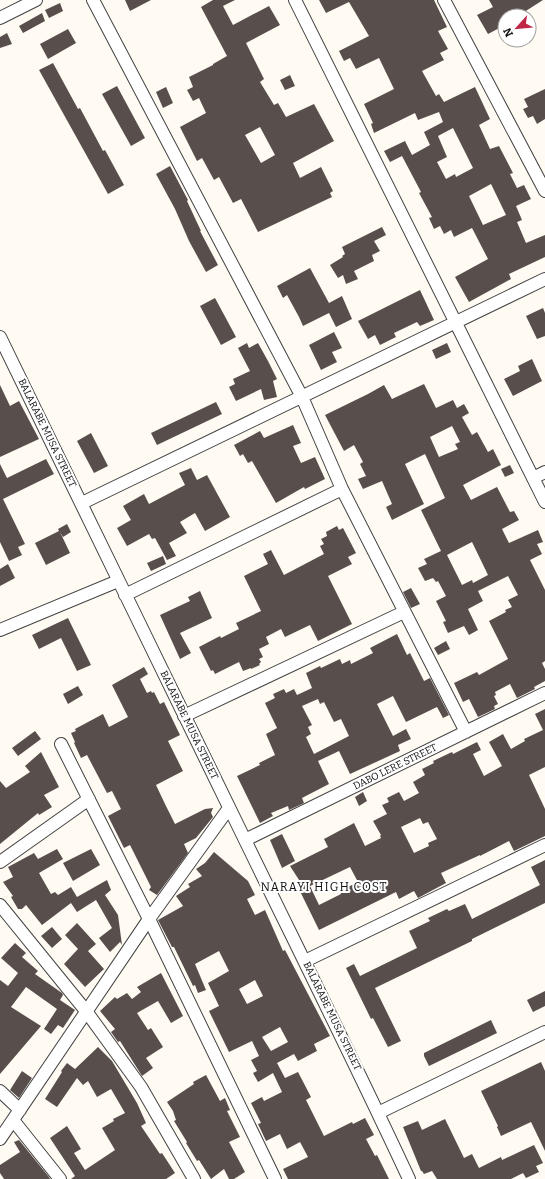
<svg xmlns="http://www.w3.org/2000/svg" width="545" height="1179" viewBox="0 0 545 1179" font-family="Bitter,serif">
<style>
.building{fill:#584f4c;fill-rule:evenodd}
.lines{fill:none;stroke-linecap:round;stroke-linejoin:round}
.minor-casing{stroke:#434343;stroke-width:14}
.minor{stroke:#fff;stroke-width:12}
.labels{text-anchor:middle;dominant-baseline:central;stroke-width:4;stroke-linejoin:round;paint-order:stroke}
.street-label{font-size:10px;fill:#101010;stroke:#fff}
.quarter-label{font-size:12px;letter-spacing:1px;fill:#101010;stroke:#fff}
</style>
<rect width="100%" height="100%" fill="#fffaf2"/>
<path class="building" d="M125 0H151L130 11Z
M213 0H235L223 6 233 25 269 6 280 25 246 43 264 79 260 82 274 105 278 103 286 117 314 104 334 141 293 163 300 178 321 167 333 191 330 193 332 197 258 232 241 199 233 203 219 177 214 180 202 158 197 161 180 127 206 113 199 98 193 101 187 90 193 87 189 77 213 65V64L227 56 201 7ZM260 127 275 155 261 163 245 135Z
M319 0H434L447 27 438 31 448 49 440 53 444 60 422 71 436 96 439 94 444 102 475 87 490 119 479 125 490 149 499 146 513 173 510 174 517 188 524 185 531 199 516 206 522 220 517 222 526 243 545 235V257L509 274 511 279 469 302 455 277 488 259 472 228 454 237 451 230 444 234 440 226 434 229 429 218 432 217 419 193 421 192 402 156 390 162 384 151 405 141 412 155 430 145 424 132 443 122 439 112 418 120 415 113 374 133 371 124 373 123 364 104 394 89 379 58 356 69 350 58 344 61 339 51 369 36 349 2 326 13ZM453 128 473 168 456 177 455 174 446 179 437 162 447 157 438 136ZM491 184 506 215 483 225 469 196Z
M489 0H543L518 16H505V25L488 34 477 15 493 7Z
M60 3 63 11 49 18 45 10Z
M42 13 45 21 23 33 19 26Z
M68 29 76 43 48 59 40 44Z
M7 33 12 44 0 48V37Z
M53 63 78 109 80 108 103 151 105 150 124 185 108 194 39 70Z
M290 75 295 86 285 90 280 80Z
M117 86 145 138 131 146 102 94Z
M166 87 173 103 163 108 156 92Z
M545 89V119L537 124 533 116 528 118 523 109 528 107 524 99Z
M170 166 188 200 187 201 201 231H200L218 265 206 272 189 241 175 209 156 174Z
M382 227 386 235 374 241 380 251 372 255 374 261 354 271 358 279 346 284 343 275 338 278 330 265 343 257 342 256 345 254 342 247Z
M310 268 329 303 342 296 352 319 336 327 329 313 303 326 299 317 287 295 283 298 277 286Z
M420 290 434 320 420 326 417 322 394 333 396 337 380 345 375 335 368 339 358 321Z
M215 298 236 337 221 345 200 306Z
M543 308 545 313V336L537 339 526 316Z
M334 332 342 348 332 352 337 362 321 370 309 345Z
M247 343 249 348 258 343 268 361 277 379 273 381 277 397 264 400 261 389 236 401 229 387 235 384 233 379 250 371 238 348Z
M447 343 451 352 436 359 432 350Z
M532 359 542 381 513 396 504 379 520 371 518 366Z
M424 384 436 408 453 400 457 408 464 404 469 413 462 417 472 435 477 432 488 452 493 449 501 465 463 485 471 500 497 487 510 512 514 511 519 520 502 529 509 543 538 530 543 542 537 544 542 554 530 560 545 590V661L542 663 545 669V681L534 687 535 689 517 698 510 684 495 692 496 695 494 696 498 704 494 706 495 709 478 717 469 699 463 702 454 683 477 672 479 675 508 659 489 621 506 612 505 610 512 607 508 600 518 595 508 576 478 591 483 601 468 609 478 630 469 635 464 626 448 633 443 622 446 621 436 601 446 596 438 581 436 582 433 578 425 581 418 568 427 564 424 559 441 551 421 510 445 498 425 454 405 464 424 504 392 520 386 507 392 504 382 481 363 489 358 479 366 476 360 464 363 462 354 445 344 451 325 415 368 394 384 385 392 399ZM452 426 460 442 455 444 458 449 439 457 430 437ZM472 542 488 575 473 583 472 580 462 585 447 555Z
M0 385 10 406 19 401 39 439 0 457Z
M216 402 222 414 157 445 151 433Z
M293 425 301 443 293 446 301 463 315 457 325 479 305 489 304 487 276 503 252 461 248 463 243 454 240 456 234 445 260 431 264 438Z
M91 433 108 466 94 473 77 441Z
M46 459 54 474 3 499 25 544 18 547 22 555 9 561 0 542V464L7 478Z
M510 465 514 473 505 477 501 469Z
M191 468 197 480 207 475 230 517 205 531 195 513 180 522 187 533 169 543 176 556 167 560 155 538 152 539 149 534 127 546 117 528 131 520 123 506 144 494 149 504 185 485 179 473Z
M67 524 71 532 63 537 60 532 70 553 46 565 35 543 59 531 58 529Z
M337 526 339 530 343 528 356 553 348 557 352 564 328 576 352 624 318 641 310 625 285 637 281 629 266 637 269 644 259 649 263 657 259 659 261 662 259 664 260 665 251 669V668L243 671 239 662 215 674 213 670 211 671 199 647 220 636 221 638 239 629 236 623 261 611 244 576 268 564 263 554 271 550 284 575 324 554 320 546 324 544 321 539 327 536 326 532Z
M163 556 166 564 151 571 147 563Z
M8 564 15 578 0 586V569Z
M411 588 420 604 411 608 403 592Z
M200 591 212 618 180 633 191 653 180 659 160 615 190 601 188 597Z
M68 618 91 665 77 671 61 638 39 649 32 635Z
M397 634 407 655 410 653 424 681 430 678 449 715 443 718 437 707 406 722 393 696 377 704 393 736 406 729 411 739 398 745 400 751 350 774 339 751 318 761 329 784 302 798 304 803 289 810 288 806 271 813 273 816 260 823 237 776 260 765 259 763 275 755 266 734 277 728 265 703 275 698 273 694 284 689 286 693 294 689 297 695 312 688 306 673 320 666 321 668 340 659 342 664 350 660 351 664 373 653 370 648ZM318 699 320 704 324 702 334 722 341 719 349 736 314 754 306 737 311 734 308 727 312 725 302 706Z
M446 641 450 649 438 655 434 648Z
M144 667 148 674 140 679 147 693 151 691 152 693 154 692 160 704 164 702 180 735 168 741 183 771 156 785 165 804 175 824 205 809 213 808 211 813 213 817 196 838 184 844 188 853 157 895 149 890 151 887 130 845 124 848 108 816 121 809 112 791 107 793 87 755 81 758 74 743 75 742 71 733 76 731 75 729 103 714 109 727 128 717 112 685Z
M78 686 83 695 68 704 63 694Z
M545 709V767L529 775 545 809V836L514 851 509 841 480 856V855L441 873 446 883 418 898 414 891 399 899 396 892 319 930 297 885 301 883 290 866 328 847 324 839 354 823 365 846 381 838 380 836 381 835 373 821 387 814 382 805 389 802 387 798 399 792 404 801 419 793 413 782 425 775 422 769 434 763 433 761 452 752 453 754 477 742 481 750 473 754 484 776 502 766 489 742 503 734 511 749 525 741 524 739 543 730 535 714ZM420 818 423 824 428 822 437 839 428 843 429 846 414 853 401 827ZM350 867 358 882 340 891 341 894 319 905 310 886Z
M35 731 41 739 18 756 12 748Z
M41 752 59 787 44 795 52 807 39 815 38 813 0 844V781L6 788 30 772 25 766Z
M363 792 367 801 359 806 355 797Z
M282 834 295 861 282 868 270 840Z
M57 849 63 859 39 873 51 894 55 892 58 895 71 887 77 897 107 880 111 890 105 895 118 915 122 945 120 942 110 952 99 938 112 928 96 900 77 912 71 903 42 925 26 905 22 909H18L11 897 13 896 3 882 13 877 8 867 34 853 38 859Z
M91 849 100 865 73 881 63 863Z
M214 852 248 881 255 895 247 899 255 915 265 910 283 951 285 950 330 1036 314 1044 317 1051 298 1061 294 1054 277 1063 285 1078 298 1072 311 1097 306 1100 324 1136 352 1122 353 1124 365 1118 374 1135 366 1139 375 1156 377 1155 389 1179H288L283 1169 308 1157 300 1142 287 1149 280 1134 266 1141 258 1124 261 1123 251 1103 262 1097 264 1101 282 1092 273 1073 258 1082 253 1073 257 1071 251 1060 259 1056 252 1041 229 1052 209 1011 219 1006 208 983 229 971 219 951 195 964 206 990 198 993 195 985 193 986 174 947H172L158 920 183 906 176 896 190 887 188 884 202 876 196 869 205 863ZM255 980 263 996 247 1004 239 989ZM280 1027 288 1042 271 1051 262 1037Z
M545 860V903L472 939V941L375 988 401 1041 388 1047 373 1018 371 1019 346 968 354 964 360 976 417 948 409 931 430 921 428 918 447 909 449 911 465 904 472 919 540 885 531 867Z
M77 923 96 944 88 951 104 969 85 987 64 964 78 949 65 935Z
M52 927 62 939 52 948 41 936Z
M15 943 26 953 22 957 38 971 35 974 62 993 63 995 60 1000 75 1010 63 1028 58 1025 51 1034 44 1029 57 1009 26 987 11 1007 41 1026 0 1074V980L8 986 18 973 1 958Z
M161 973 183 1016 171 1023 158 1001 137 1013 148 1030 151 1028 163 1047 146 1058 153 1068 142 1076 120 1041 118 1042 111 1032 115 1029 100 1011 115 997 117 999 127 993 132 999 141 992 137 987Z
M545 991V1006L533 1012 527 1000Z
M491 1020 497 1033 429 1066 424 1056V1053Z
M98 1047 112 1061 137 1103 146 1123 141 1126 160 1154 162 1153 175 1173 166 1179H71L75 1176 50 1138 67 1126 81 1149 74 1153 85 1170 115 1150 102 1128 114 1121 113 1119 125 1113 111 1089 97 1097 88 1081 83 1085 77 1078 57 1107 45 1099 62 1072 61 1071 67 1063 75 1069Z
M541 1062 545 1071V1151L531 1122 501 1136 497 1127 498 1126 481 1091Z
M22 1071 32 1078 19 1098 10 1090Z
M206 1075 220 1101 225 1098 230 1110 227 1111 240 1137 229 1142 245 1172 234 1179H229L224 1169 211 1179 199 1160 197 1161 186 1143 187 1142 174 1121 176 1120 173 1111 167 1102 194 1084 193 1082Z
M445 1119 464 1158 472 1154 479 1168 501 1157 502 1160 534 1145 543 1163 536 1166 539 1172 526 1178 523 1173 511 1179H437L432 1171 424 1174 422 1171H421L403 1127 418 1121 422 1130Z
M19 1140 49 1177 50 1179H4L0 1173V1165L20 1152 14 1142Z"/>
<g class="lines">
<defs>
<path id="minor" d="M93 0 302 397 342 489 466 732
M295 0 545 502
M444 0 545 191
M0 18 36 0
M0 337C82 504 163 673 245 840 300 953 356 1065 409 1179
M533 478 545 472
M82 503 545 279
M125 595 342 489
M0 630 118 581
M184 716 404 612
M61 744 149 919 275 1179
M245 840 545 693
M0 862 89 799
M0 905 86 1011 141 1087 194 1179
M305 961 545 845
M0 1091 20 1110
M378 1113 545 1032
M13 1120 60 1179
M0 1139 149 919 229 808"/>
</defs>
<use href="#minor" class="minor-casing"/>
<use href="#minor" class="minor"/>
</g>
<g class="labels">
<g class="street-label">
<text transform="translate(47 433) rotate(64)">BALARABE MUSA STREET</text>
<text transform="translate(189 725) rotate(64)">BALARABE MUSA STREET</text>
<text transform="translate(395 767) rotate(-26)">DABO LERE STREET</text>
<text transform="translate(332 1016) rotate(64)">BALARABE MUSA STREET</text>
</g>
<g class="quarter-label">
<text x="324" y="887">NARAYI HIGH COST</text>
</g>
</g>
<g transform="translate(517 28) rotate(243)"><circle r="19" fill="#ffffff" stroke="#9f9f9f"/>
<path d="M0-3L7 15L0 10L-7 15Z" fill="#c02747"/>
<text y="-6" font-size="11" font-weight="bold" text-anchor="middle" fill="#101010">N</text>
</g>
</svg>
